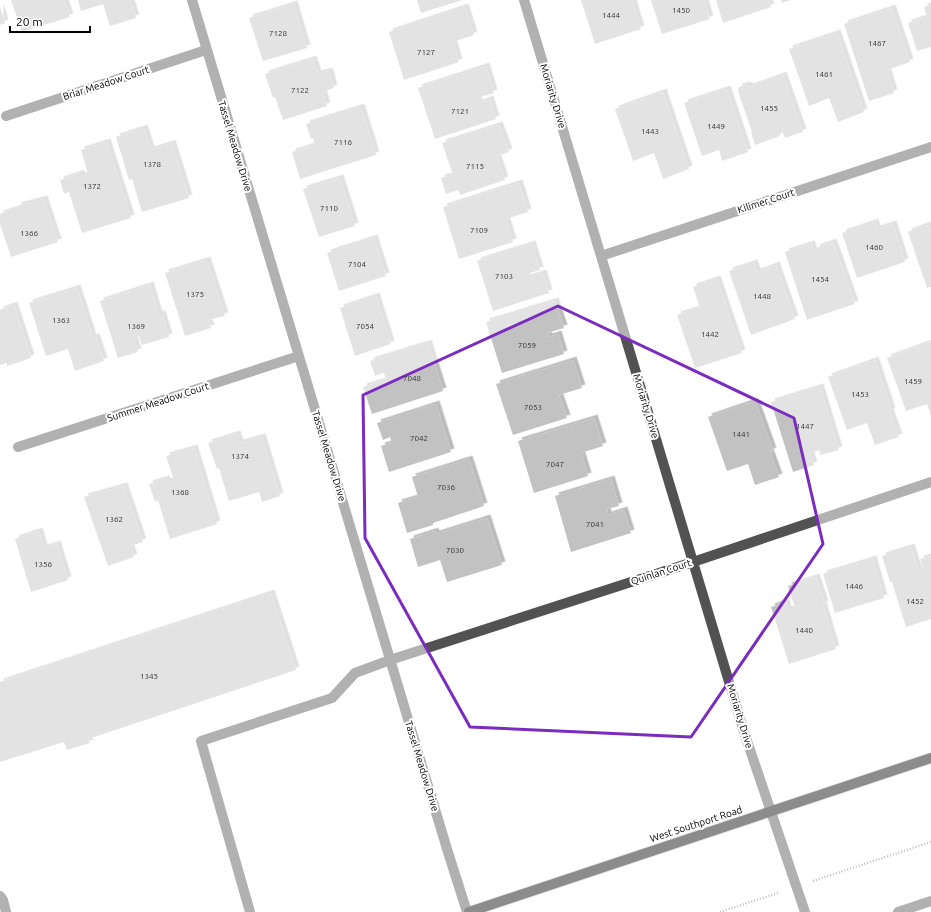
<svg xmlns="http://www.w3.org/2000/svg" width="931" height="912" viewBox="0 0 931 912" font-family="Ubuntu,sans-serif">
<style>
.building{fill:#c2c2c2;filter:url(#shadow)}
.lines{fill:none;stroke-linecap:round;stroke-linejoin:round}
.major-casing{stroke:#dbdbdb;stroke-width:12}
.path{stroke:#747474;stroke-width:2.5;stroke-dasharray:1 2;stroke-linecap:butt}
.minor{stroke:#525252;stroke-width:10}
.major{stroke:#000;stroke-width:10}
.marked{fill:none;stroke:#7b2cbf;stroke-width:3;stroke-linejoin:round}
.labels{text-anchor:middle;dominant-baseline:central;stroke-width:4;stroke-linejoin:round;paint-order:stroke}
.number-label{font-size:8px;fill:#303030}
.street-label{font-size:10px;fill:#000;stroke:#fff}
</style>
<defs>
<filter id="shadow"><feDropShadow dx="3.5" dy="-3.5" stdDeviation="0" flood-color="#0004"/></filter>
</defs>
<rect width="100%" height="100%" fill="#fff"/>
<path class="building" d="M11 0H64L70 17 22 32Z
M78 0H130L136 18 110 26 103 4 81 11Z
M417 0H462L421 13Z
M581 0H632L641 29 595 44Z
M651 0H704L710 19 662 34Z
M716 0H768L771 7 723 23Z
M781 0H791L782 3Z
M294 4 307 48 263 61 249 18Z
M931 5V47L917 51 908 23 927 17 924 7Z
M0 7 5 23 0 25Z
M465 7 474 35 453 42 459 62 404 80 389 32Z
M892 8 910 62 887 70 894 93 869 101 844 24Z
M837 33 864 112 838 122 829 98 809 106 789 49Z
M313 59 318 74 329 71 334 88 323 92 327 106 283 120 275 97 273 98 265 74Z
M486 66 494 93 477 98 479 103 490 99 496 119 435 139 418 88Z
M783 75 803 132 785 138 780 125 777 127 780 136 755 145 751 132H752L738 91 739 87 746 85 750 87Z
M727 89 748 152 722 161 719 150 702 156 684 103Z
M663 92 689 169 663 179 654 153 633 161 615 109Z
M361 107 376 155 300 179 292 152 315 145 313 138 311 139 306 124Z
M499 125 509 152 497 156 505 180 460 195 458 190 446 194 441 178 453 175 442 143Z
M144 128 151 150 172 143 189 198 142 212 132 179 129 180 116 137Z
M107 142 131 218 82 233 69 192 64 194 60 180 81 173V176L88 174 81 150Z
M340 178 355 226 319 237 303 189Z
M519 183 528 212 506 219 513 242 459 259 443 207Z
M44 199 58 242 11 257 0 224V214L18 208 17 206Z
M875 222 877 229 893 224 905 262 857 278 842 233Z
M927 225 931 236V287L927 288 908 232Z
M374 238 386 276 339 291 327 253Z
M833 242 855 304 807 320 785 252 811 244 815 254 818 253 816 248Z
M532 244 540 270 526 274 527 278 543 273 549 293 493 311 477 261Z
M207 260 225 316 208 320 211 328 185 336 165 273Z
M754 263 757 272 776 265 795 319 751 335 729 271Z
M717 279 742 353 695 368 677 315 700 308 693 287Z
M150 285 159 315 162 314 169 337 142 345 139 336 134 338 138 352 118 358 100 301Z
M77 288 93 338 96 337 104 361 75 371 68 349 46 356 29 303Z
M376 296 391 344 355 356 340 308Z
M555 301 564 328 547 333 549 337 558 334 564 354 502 373 486 322Z
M14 305 31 358 7 366V363L0 365V310Z
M931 342V416L927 404 906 411 887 358Z
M428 343 443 391 372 414 363 387 386 380 384 373 375 376 370 361Z
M573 360 582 388 559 395 567 418 513 435 496 384Z
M875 360 892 411 890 412 899 437 875 445 867 423 847 430 828 377Z
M820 387 839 450 820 455 819 450 810 453 814 465 793 472 771 402Z
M755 401 773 451 770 452 779 477 755 485 748 464 727 471 708 417Z
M436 404 451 452 389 472 381 446 392 443 390 437 383 440 377 423Z
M594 418 603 446 581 453 588 476 534 493 518 441Z
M237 434 240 443 262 437 280 496 262 502 259 492 229 501 219 468 217 469 208 443Z
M194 448 217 524 170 539 158 500 155 502 149 484 166 479 167 482 174 480 166 456Z
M469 459 484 506 433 523V525L407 533 398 503 418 497 412 477Z
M611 479 619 506 607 509 608 515 624 510 631 533 571 552 555 496Z
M124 486 143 542 130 546 134 557 108 566 84 497Z
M487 518 502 565 447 582 440 560 418 567 410 539 435 531 436 534Z
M39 531 44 548 57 544 68 580 31 592 15 539Z
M911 547 918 569 923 567 920 559 931 556V619L906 627 892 582H890L882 556Z
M873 559 884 598 835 613 823 574Z
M816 577 825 604 823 605 836 649 789 664 771 607 786 602 788 610 795 608 788 586Z
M271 593 296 670 88 739 90 743 67 750 64 742 0 762V682Z"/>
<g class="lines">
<defs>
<path id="major" d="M469 912 931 758"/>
</defs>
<use href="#major" class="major-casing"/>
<path class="path" d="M813 881 931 842
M720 912 778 893"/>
<path class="minor" d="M192 0 447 849 467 912
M524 0 745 735 805 912
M6 116 206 50
M601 256 931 147
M18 447 299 356
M0 896 3 900 6 912
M250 912 201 741 332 698 355 673 390 660 693 562 931 482
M898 912 931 901"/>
<use href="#major" class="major"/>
</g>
<path d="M0 0H931V912H0ZM558 306 794 418 823 544 691 737 470 727 365 538 363 395Z" fill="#fff" fill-opacity=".55" fill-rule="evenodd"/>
<path class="marked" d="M558 306 794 418 823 544 691 737 470 727 365 538 363 395Z"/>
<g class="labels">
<g class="number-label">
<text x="681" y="10">1450</text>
<text x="611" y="15">1444</text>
<text x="278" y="33">7128</text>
<text x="877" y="43">1467</text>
<text x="426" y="52">7127</text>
<text x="824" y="74">1461</text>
<text x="300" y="90">7122</text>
<text x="769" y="108">1455</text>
<text x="460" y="111">7121</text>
<text x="716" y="126">1449</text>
<text x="650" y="131">1443</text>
<text x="343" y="142">7116</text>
<text x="152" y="164">1378</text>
<text x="475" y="166">7115</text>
<text x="92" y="186">1372</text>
<text x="329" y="208">7110</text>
<text x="479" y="230">7109</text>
<text x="29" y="233">1366</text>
<text x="874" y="247">1460</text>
<text x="357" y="264">7104</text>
<text x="504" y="276">7103</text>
<text x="820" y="279">1454</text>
<text x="195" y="294">1375</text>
<text x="762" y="296">1448</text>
<text x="61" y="320">1363</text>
<text x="136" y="326">1369</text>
<text x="365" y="326">7054</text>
<text x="710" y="334">1442</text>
<text x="527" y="345">7059</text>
<text x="412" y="378">7048</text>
<text x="913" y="381">1459</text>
<text x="860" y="394">1453</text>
<text x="533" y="407">7053</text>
<text x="805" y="426">1447</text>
<text x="741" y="434">1441</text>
<text x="419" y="438">7042</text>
<text x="240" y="456">1374</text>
<text x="555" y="464">7047</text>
<text x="446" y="487">7036</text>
<text x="180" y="492">1368</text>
<text x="114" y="519">1362</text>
<text x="595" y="524">7041</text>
<text x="455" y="550">7030</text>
<text x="43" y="564">1356</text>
<text x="854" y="586">1446</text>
<text x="915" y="601">1452</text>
<text x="804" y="630">1440</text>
<text x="149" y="676">1345</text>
</g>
<g class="street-label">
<text transform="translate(106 83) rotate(-18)">Briar Meadow Court</text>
<text transform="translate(553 96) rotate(73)">Moriarity Drive</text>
<text transform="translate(235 146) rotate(73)">Tassel Meadow Drive</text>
<text transform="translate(766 201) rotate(-18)">Kilimer Court</text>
<text transform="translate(158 402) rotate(-18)">Summer Meadow Court</text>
<text transform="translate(646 406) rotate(73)">Moriarity Drive</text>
<text transform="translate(329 456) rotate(73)">Tassel Meadow Drive</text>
<text transform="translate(661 572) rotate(-18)">Quinlan Court</text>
<text transform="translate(740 716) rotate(73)">Moriarity Drive</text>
<text transform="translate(422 766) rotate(73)">Tassel Meadow Drive</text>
<text transform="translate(696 824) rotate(-18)">West Southport Road</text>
</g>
</g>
<path d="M10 26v6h80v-6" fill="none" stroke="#000000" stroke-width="2"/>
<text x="16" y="26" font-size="12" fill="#000000" stroke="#ffffff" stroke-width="3" paint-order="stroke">20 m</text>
</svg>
